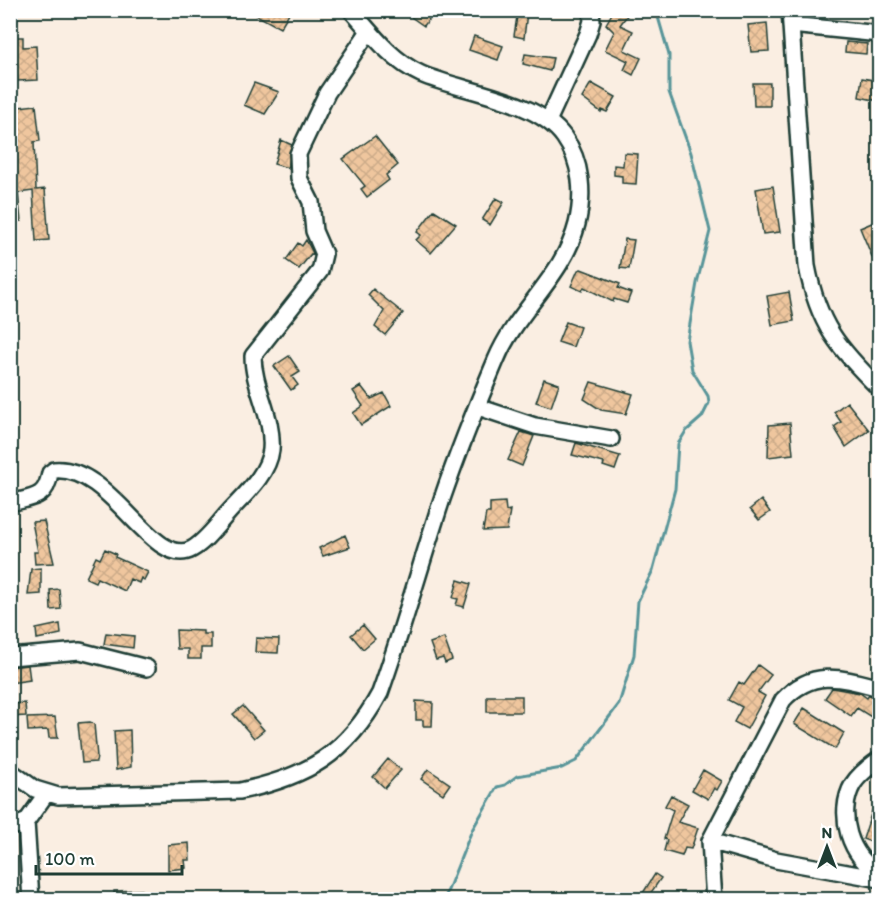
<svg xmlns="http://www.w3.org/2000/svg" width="890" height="910" viewBox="0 0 890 910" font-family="Itim,sans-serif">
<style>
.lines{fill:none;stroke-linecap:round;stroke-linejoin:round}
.stream{stroke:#599599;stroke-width:3}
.building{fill:url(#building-cross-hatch);stroke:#1f3d34;stroke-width:1.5}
.minor-casing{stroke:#1f3d34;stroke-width:20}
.minor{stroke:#fff;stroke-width:15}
</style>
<defs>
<pattern id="building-cross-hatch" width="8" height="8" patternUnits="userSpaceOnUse" patternTransform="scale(1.5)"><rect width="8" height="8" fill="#efc69e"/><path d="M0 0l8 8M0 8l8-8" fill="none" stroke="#ccab89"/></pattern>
</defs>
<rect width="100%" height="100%" fill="#faeee2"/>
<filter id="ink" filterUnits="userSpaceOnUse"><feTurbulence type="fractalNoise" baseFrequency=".0167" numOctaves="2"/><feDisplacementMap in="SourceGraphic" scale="12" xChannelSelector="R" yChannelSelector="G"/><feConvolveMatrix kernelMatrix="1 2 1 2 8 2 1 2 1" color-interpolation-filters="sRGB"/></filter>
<g filter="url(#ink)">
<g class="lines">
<path class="stream" d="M444 900 472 830 497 787 505 785 517 776 562 768 576 761 619 704 634 655 638 601 653 570 675 489 678 444 686 431 702 417 709 403 708 396 692 370 687 341 697 283 710 231 691 153 669 92V55L656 10"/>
</g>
<path class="building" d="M247 10H291L280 28Z
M401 10H424L431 16 424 26Z
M518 10 527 12 524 38 514 36Z
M614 10H631L620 25 633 31 624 50 641 58 633 75 624 70 628 61 605 50 614 32 606 24Z
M767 23 769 51 751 52 748 25Z
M474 36 503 46 498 60 469 50Z
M14 37H23V47L36 46 38 80 17 81Z
M846 42 867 44 866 54 845 52Z
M525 54 553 58 550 71 523 64Z
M862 78 879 81V101L859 97Z
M254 83 279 92 265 114 244 105Z
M591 83 616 97 607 112 602 110 601 112 582 98Z
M753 83H770V106H754Z
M36 105 40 141 34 142 36 190 45 189 49 240 36 241 33 191 18 193 21 221 10 222V108Z
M375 136 398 165 386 175 389 180 367 197 361 189 365 186 343 159Z
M281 140 292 145 288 168 274 164Z
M624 153 638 154 636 184 622 183V176L614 175V165L623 166Z
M773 186 780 232 763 234 756 189Z
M496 198 504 202 490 225 482 220Z
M434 210 456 224 431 253 416 240 421 235 417 232Z
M879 220V257L873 259 860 228Z
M625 239 634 240 629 269 620 268Z
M306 240 314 255 311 254 299 269 286 260 298 243 302 246Z
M581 269 620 284 618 288 631 293 627 303 614 299 613 302 584 287 582 291 571 286 578 270Z
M373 289 403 313 385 335 375 327 384 311 368 295Z
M789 292 794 321 772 325 767 296Z
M566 322 580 327 573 347 558 342Z
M289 356 300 372 292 377 298 385 291 390 274 366Z
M544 379 559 384 551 407 536 402Z
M591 382 633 394 626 414 601 410 584 399Z
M361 386 371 399 384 393 391 406 361 425 353 413 363 406 353 391Z
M847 402 869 430 846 447 834 427 841 422 834 412Z
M790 423 793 454 768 457 769 425Z
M521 432 534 436 522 466 508 460Z
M576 443 620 456 615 470 603 466 604 463 572 455Z
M761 500 770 512 759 520 750 509Z
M505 502 506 511 510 510 507 530 483 531 486 513H490V503Z
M44 521 54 563 35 564 34 552H38L32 522Z
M345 535 350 547 323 556 319 548Z
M105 549 116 554 115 557 148 572 144 580 141 578 139 583 130 579 125 591 97 578 95 582 86 578 96 557 100 559Z
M41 568V594L28 595 31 569Z
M458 580 471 584 464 607 456 605 458 599 453 598Z
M59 589 61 609 51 610 50 590Z
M60 624 61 634 37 639 36 629Z
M363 625 375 639 363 649 351 635Z
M176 630 203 631V634H211V648H201V659H188V649H177Z
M106 633 134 636 133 648 104 644Z
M256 638 279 639 278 653 255 652Z
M444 638 452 660 445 663 443 658 436 660 430 643Z
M28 665 30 680 10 683V667Z
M758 665 771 675 758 692 765 696 747 729 734 722 742 707 729 700 739 682 744 685Z
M832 688 860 693 867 698 869 695 879 698V722L857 708 851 716 825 698Z
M487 696H522V712H487Z
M416 701 433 702 432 726H423V720H416Z
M25 703 26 716 10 717V704Z
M243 706 264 730 254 738 233 714Z
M804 708 844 733 835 749 794 724Z
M55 717 58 738H49L48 730 28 731 27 718Z
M90 722 94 724 97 757 96 762 82 763 78 723Z
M130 730 131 767 116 770 114 731Z
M388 759 401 770 385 788 373 777Z
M428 769 450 784 443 794 421 779Z
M703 770 722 781 717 790 714 788 708 799 692 790Z
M671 795 688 804 678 822 698 828 691 849 685 848 682 856 664 851 667 840 664 839 673 810 665 806Z
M872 811 879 813V845L863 839Z
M189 843 190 860H185L186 868 168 870V845Z
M655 874 661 878 646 900 641 896Z
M142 890V899H114V891Z"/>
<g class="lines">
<defs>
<path id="minor" d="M790 10 807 266C818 324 838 348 880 389
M791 25 880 34
M548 121 588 34 592 21 591 10
M478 407 535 426 611 439
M10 503C33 497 46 499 50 473L54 470C111 464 153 571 192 549 206 541 217 525 228 513 243 496 268 475 271 450 274 417 253 388 253 356L320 271 324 254 314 231 311 202 299 178 298 154 327 93 369 31
M10 657 80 651 147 668
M880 759C870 766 859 774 853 784 836 813 850 859 880 873
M10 771 35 789 58 796 240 791C307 777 347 754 380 693 403 629 421 563 442 499 458 452 477 405 496 360 516 311 564 276 577 224 584 195 582 162 564 137 537 99 463 92 421 74 392 61 372 34 351 10
M26 822 31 900
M10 827 26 822 46 794
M710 841 776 860 880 879
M714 900 710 841 783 700C813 668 842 678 880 688"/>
</defs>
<use href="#minor" class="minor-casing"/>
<use href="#minor" class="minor"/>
</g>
</g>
<rect width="890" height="910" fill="none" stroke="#fff" stroke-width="36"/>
<rect x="18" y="18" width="854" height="874" fill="none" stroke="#1f3d34" stroke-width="2" filter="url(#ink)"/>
<g transform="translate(827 847)" stroke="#ffffff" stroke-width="4.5" paint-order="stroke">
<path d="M0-4.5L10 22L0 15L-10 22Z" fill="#1f3d34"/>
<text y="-9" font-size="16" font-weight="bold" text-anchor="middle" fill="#1f3d34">N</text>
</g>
<path d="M36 865v9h146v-9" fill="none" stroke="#1f3d34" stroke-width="3"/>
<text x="45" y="865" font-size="18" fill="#1f3d34" stroke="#ffffff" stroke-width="4.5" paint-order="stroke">100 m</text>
</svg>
